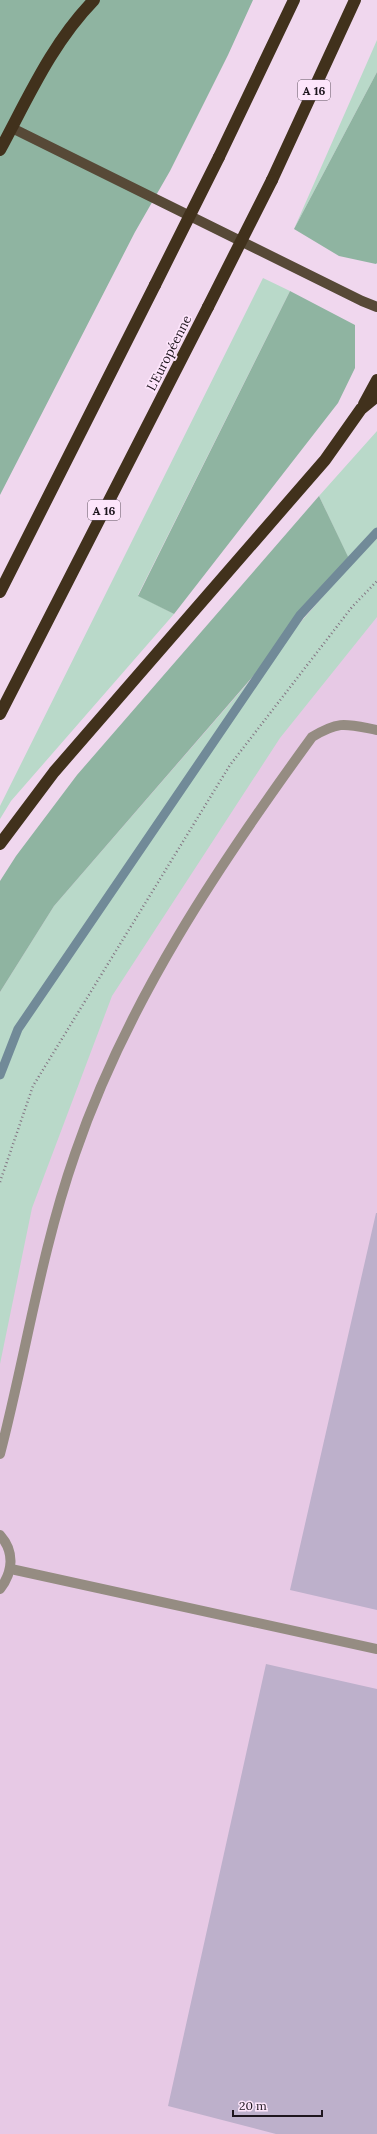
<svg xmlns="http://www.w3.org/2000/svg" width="377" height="2134" viewBox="0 0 377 2134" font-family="Lora,serif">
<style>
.built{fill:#e7c9e5}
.green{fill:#b9d9c9}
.forest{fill:#8fb4a1}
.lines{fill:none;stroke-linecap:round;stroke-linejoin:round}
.stream{stroke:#718a98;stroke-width:9}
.building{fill:#bdb0cb}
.path{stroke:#837382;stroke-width:2.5;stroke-dasharray:1 3;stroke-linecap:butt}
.minor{stroke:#958c82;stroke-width:10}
.major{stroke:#574937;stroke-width:10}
.highway{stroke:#41311c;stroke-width:12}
.highway-bridge{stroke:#41311c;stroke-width:12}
.labels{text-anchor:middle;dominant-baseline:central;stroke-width:3.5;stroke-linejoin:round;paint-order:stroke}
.shield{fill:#fde5fb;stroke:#615460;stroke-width:1}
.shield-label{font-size:12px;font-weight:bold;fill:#1e161e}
.street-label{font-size:13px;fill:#1e161e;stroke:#fde5fb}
</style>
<rect width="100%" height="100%" fill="#f0d7ee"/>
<path class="built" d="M377 449V2134H0V904Z"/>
<path class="green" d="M377 40V72L294 229Z
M263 278 290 291 138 595 174 614 11 801 0 819V806Z
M377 431V617L280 738 112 996 32 1208 0 1364V992L54 906 351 564 319 496Z"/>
<path class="forest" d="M0 0H253L228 55 170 171 135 232 0 495Z
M377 72V263L376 264 339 256 294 229Z
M290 291 355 325V368L338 403 174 614 138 596Z
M319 496 351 563 54 906 0 992V881L16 856 77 775Z"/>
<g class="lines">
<path class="stream" d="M0 1075 18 1029 300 615 377 532"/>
</g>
<path class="building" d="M376 1213H377V1610L290 1590Z
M266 1664 377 1689V2134H276L168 2106Z"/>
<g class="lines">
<path class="path" d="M0 1182 33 1086 230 765 352 607 377 581"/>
<path class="minor" d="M0 1454C26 1354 41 1251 75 1154 127 1002 218 866 312 737 340 720 346 724 377 730
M0 1535C15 1552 13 1572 0 1589
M11 1569 377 1649"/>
<path class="major" d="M12 128 362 301 377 307"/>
<path class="highway" d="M0 150C28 98 52 43 94 0
M219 157 294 0
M272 180 355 0
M364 404 377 380
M0 592 155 285
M0 714 208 307
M0 844 54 772 325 460 361 409 377 396"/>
<path class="highway-bridge" d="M155 285 219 157
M208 307 272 180"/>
</g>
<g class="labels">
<g class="shield">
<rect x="298" y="80" width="32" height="20" rx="3"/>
<rect x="88" y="500" width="32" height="20" rx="3"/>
</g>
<g class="shield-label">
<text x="314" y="90">A 16</text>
<text x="104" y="510">A 16</text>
</g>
<g class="street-label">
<text transform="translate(169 353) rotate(-63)">L'Européenne</text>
</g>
</g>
<path d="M233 2110v6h89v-6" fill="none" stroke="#1e161e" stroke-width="2"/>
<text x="239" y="2110" font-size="12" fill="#1e161e" stroke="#fde5fb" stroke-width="3" paint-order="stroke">20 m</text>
</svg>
